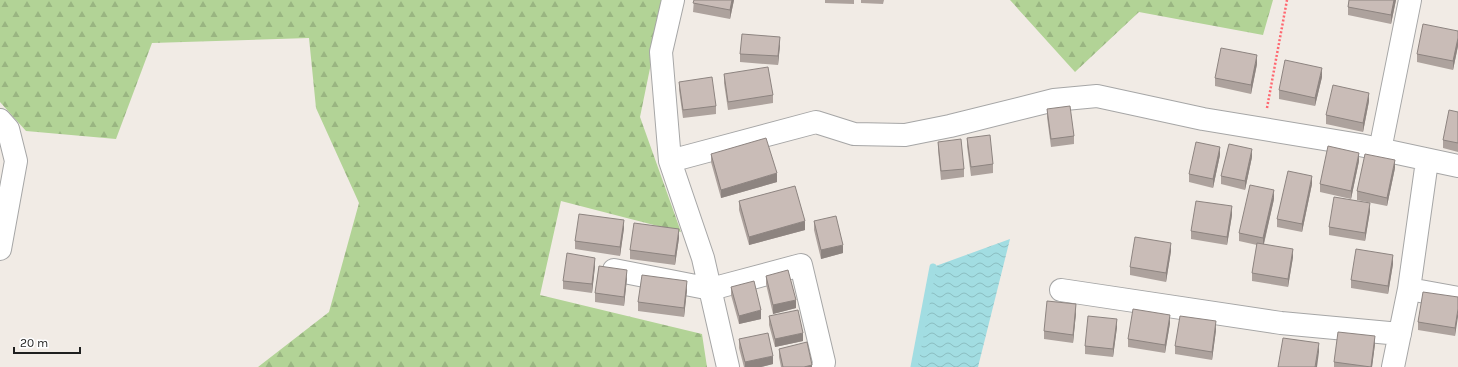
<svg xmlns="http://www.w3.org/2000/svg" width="1458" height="367" viewBox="0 0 1458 367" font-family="Karla,sans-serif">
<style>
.forest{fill:url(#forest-firs)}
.water{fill:url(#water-waves)}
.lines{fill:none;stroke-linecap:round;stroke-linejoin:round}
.stream{stroke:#a2dde2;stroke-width:7}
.minor-casing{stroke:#a6a6a6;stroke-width:24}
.path{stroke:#ff6770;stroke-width:2.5;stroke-dasharray:2 2;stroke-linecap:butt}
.minor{stroke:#fff;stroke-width:22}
.wall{fill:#ada29d}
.shaded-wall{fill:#8d8480}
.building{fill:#c9bcb7;stroke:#8d8480}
</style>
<defs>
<pattern id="forest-firs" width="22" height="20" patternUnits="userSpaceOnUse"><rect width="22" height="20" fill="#b2d396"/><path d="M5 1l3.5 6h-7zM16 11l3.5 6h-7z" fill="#99b581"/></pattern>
<pattern id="water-waves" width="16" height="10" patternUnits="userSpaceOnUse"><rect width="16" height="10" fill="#a2dde2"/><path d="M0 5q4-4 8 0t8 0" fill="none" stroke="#8bbdc1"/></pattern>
</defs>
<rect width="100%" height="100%" fill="#f1ebe5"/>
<path class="forest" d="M0 0H664L640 117 681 232 561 201 540 295 702 334 707 367H258L329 312 359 203 316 108 309 38 152 43 116 139 26 131 0 102Z
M1010 0H1273L1263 35 1139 12 1075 72Z"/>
<path class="water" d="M1010 239 978 367H914L933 267Z"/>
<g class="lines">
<path class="stream" d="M914 367 933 267"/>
<defs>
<path id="minor" d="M673 0 661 52 670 161 703 258 728 367
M0 120 8 129 16 161 0 249
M1380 150 1410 0
M670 161 816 122 854 134 905 135 950 126 1054 100 1097 96 1203 119 1360 145 1458 166
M614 270 711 289 801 265 824 362 823 367
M1409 289 1458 298
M1061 290 1281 323 1400 334
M1393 367 1409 289 1427 161"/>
</defs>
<use href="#minor" class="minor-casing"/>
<path class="path" d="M1267 108 1287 0"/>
<use href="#minor" class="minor"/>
</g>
<path class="wall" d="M694 0H734L730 19 693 12Z
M825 0H854V4L825 3Z
M861 0H884L883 4 861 3Z
M1349 0H1396L1391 24 1348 15V7Z
M1458 31V46L1453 70 1417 62V54Z
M780 45 778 65 740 62V54Z
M1257 64 1251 94 1215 86V78Z
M724 74 773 95V103L728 110 724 83Z
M1322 77 1315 106 1279 99V90Z
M679 82 716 106V114L683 118 679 90Z
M1369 101 1363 132 1326 124V115Z
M1047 109 1074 136V144L1051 147 1047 117Z
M1458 112V152L1443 148V140Z
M967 138 993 164V173L971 176 967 146Z
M938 142 964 169V177L941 180 938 150Z
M711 154 777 182 721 198 711 162Z
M1220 155 1213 188 1189 182V174Z
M1252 157 1245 190 1221 184V176Z
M1359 161 1351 199 1320 192V184Z
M1395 168 1387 206 1357 200V191Z
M1312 184 1302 232 1277 227V219Z
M1274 199 1264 244 1293 257 1288 287 1252 281V273L1257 245 1239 241V233Z
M739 201 805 230 749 245 739 210Z
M1370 211 1365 241 1329 235V227Z
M1232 215 1227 245 1191 239V231Z
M814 221 843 253 821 259 814 230Z
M624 228 620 256 575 249V241Z
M679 238 675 265 630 259V250Z
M1171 251 1166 282 1130 275V267Z
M1393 264 1388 294 1351 288V280Z
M595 266 592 293 563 289V281Z
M766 276 796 308 773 314 766 284Z
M627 278 624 306 595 302V293Z
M731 287 761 319 739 324 731 295Z
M687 290 684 317 638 311V302Z
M1458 297 1455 336 1418 330V322Z
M1076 313 1073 343 1044 339V331Z
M769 316 803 341 775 347 769 325Z
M1170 323 1165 353 1128 347V339Z
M1117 327 1113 357 1085 354V346Z
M1216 330 1212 360 1175 354V346Z
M739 339 773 364 761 367H744L739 348Z
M1375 344 1372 367H1334V362Z
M779 349 812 367H781L779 357Z"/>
<path class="shaded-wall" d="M732 0H734L730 19V10Z
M1394 0H1396L1391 24V15Z
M780 37V45L778 65V56Z
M1458 38V46L1453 70V61Z
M1257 55V64L1251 94V85Z
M1322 68V77L1315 106V98Z
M1369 93V101L1363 132V123Z
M1220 147V155L1213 188V179Z
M1252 149V157L1245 190V181Z
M1359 153V161L1351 199V191Z
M1395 160V168L1387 206V198Z
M777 173V182L721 198V190Z
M1312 176V184L1302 232V224Z
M1274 190V199L1263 247V238Z
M1370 203V211L1365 241V233Z
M1232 206V215L1227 245V237Z
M624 220V228L620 256V247Z
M805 221V230L749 245V237Z
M679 229V238L675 265V256Z
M1171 243V251L1166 282V273Z
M843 245V253L821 259V250Z
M1293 249V257L1288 287V279Z
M1393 255V264L1388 294V286Z
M595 258V266L592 293V284Z
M627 270V278L624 306V297Z
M687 281V290L684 317V308Z
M796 300V308L773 314V305Z
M1076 304V313L1073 343V335Z
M1458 309V317L1455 336V328Z
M761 310V319L739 324V316Z
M1170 315V323L1165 353V345Z
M1117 319V327L1113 357V349Z
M1216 321V330L1212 360V352Z
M803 333V341L775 347V339Z
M1375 336V344L1372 367H1371Z
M1319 343V352L1317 367H1315Z
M773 356V364L761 367H745V362Z
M812 365V367H804Z"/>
<path class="building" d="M694 0H732L730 10 693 3Z
M1349 0H1394L1391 15 1348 7Z
M1423 24 1458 31V38L1453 61 1417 54Z
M742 34 780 37 778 56 740 54Z
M1221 48 1257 55 1251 85 1215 78Z
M1285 60 1322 68 1315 98 1279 90Z
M768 67 773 95 728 102 724 74Z
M712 77 716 106 683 110 679 82Z
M1333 85 1369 93 1363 123 1326 115Z
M1070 106 1074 136 1051 139 1047 109Z
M1449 110 1458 112V143L1443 140Z
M990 135 993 164 971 167 967 138Z
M766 138 777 173 721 190 711 154Z
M961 139 964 169 941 171 938 142Z
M1196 142 1220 147 1213 179 1189 174Z
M1229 144 1252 149 1245 181 1221 176Z
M1328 146 1359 153 1351 191 1320 184Z
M1365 154 1395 160 1387 198 1357 191Z
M1288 171 1312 176 1302 224 1277 219Z
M1250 185 1274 190 1263 238 1239 233Z
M795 186 805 221 749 237 739 201Z
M1334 197 1370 203 1365 233 1329 227Z
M1196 201 1232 206 1227 237 1191 231Z
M579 214 624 220 620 247 575 241Z
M836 216 843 245 821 250 814 221Z
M634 223 679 229 675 256 630 250Z
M1135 237 1171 243 1166 273 1130 267Z
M1257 243 1293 249 1288 279 1252 273Z
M1356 249 1393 255 1388 286 1351 280Z
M567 253 595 258 592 284 563 281Z
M599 266 627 270 624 297 595 293Z
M788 270 796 300 773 305 766 276Z
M642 275 687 281 684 308 638 302Z
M754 281 761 310 739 316 731 287Z
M1423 292 1458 297V309L1455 328 1418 322Z
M1047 301 1076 304 1073 335 1044 331Z
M1133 309 1170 315 1165 345 1128 339Z
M798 310 803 333 775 339 769 316Z
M1088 316 1117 319 1113 349 1085 346Z
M1180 316 1216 321 1212 352 1175 346Z
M1338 332 1375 336 1371 367 1334 362Z
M768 333 773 356 745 362 739 339Z
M1283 338 1319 343 1315 367H1278Z
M807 342 812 365 804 367H783L779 349Z"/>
<path d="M14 347v6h66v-6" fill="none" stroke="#1f1f1f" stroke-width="2"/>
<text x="20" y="347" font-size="12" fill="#1f1f1f" stroke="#ffffff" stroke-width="3" paint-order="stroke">20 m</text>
</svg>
